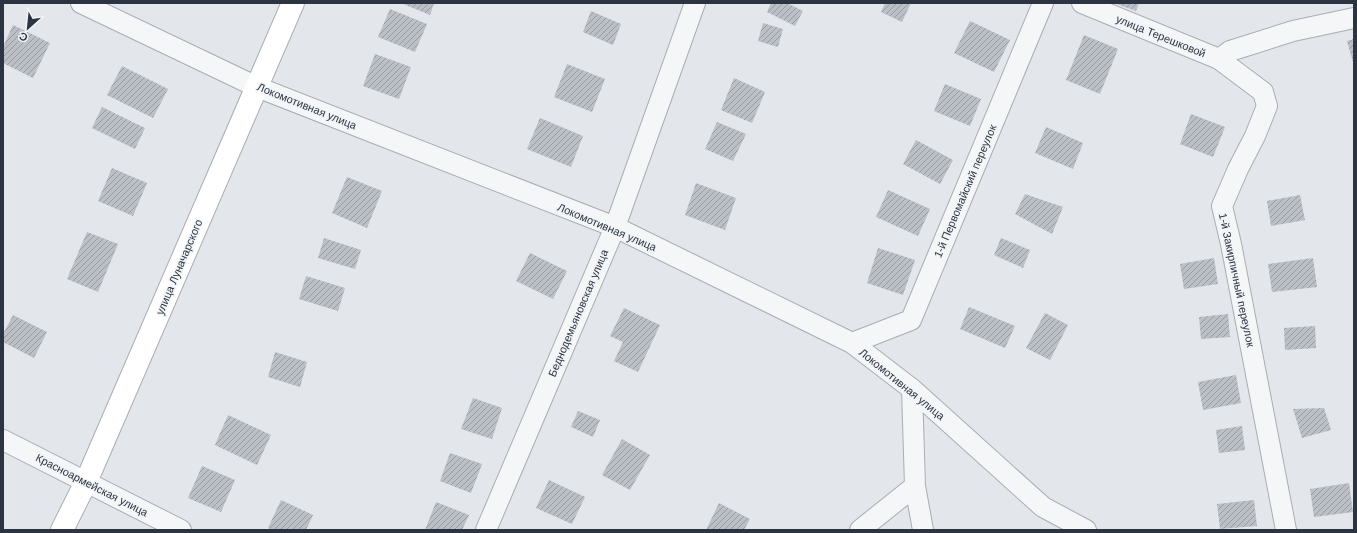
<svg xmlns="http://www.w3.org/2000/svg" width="1357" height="533" viewBox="0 0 1357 533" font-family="Helvetica,sans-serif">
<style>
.building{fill:url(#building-hatch)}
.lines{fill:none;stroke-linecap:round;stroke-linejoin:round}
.minor-casing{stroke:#a8adb4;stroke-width:22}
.secondary-casing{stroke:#a8adb4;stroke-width:24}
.minor{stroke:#f5f6f8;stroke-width:20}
.secondary{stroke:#fff;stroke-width:22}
.labels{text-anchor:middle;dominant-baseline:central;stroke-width:3;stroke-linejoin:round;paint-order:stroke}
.street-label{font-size:11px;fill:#2c3441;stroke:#f2f5f7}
</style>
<defs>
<pattern id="building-hatch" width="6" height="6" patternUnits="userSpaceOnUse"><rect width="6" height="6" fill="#bbbfc6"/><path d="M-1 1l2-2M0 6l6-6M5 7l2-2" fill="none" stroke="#989ca2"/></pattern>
</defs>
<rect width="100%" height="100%" fill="#e3e6ea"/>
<path class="building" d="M401 3H434L430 15Z
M771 3H787L803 11 795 26 767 12Z
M885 3H911L902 22 881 12Z
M1114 3H1139L1136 11Z
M390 9 427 24 415 52 378 37Z
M591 11 621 24 613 45 583 32Z
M970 21 1010 40 994 72 954 53Z
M763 23 783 29 778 47 758 41Z
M13 25 50 43 33 78 3 63V47Z
M1084 35 1118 49 1100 94 1066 80Z
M1354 39V66L1347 41Z
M375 54 411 67 399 99 363 86Z
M567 64 605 79 592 112 554 97Z
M122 66 168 89 153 118 107 95Z
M734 78 765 92 752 123 721 110Z
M945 84 981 99 970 126 934 111Z
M102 107 145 128 135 149 92 128Z
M1191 114 1225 127 1213 157 1180 144Z
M540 118 583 136 571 167 527 149Z
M717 122 746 134 733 161 705 149Z
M1046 127 1083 143 1073 169 1035 153Z
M916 140 953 160 940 184 903 164Z
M112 168 147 183 133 216 98 201Z
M347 177 382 191 367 228 332 213Z
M696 183 736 198 725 230 685 215Z
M888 190 930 209 918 236 876 217Z
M1025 194 1063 207 1052 234 1015 214Z
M1300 195 1305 220 1271 226 1267 201Z
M87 232 118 244 98 292 67 279Z
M324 238 361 250 355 269 318 258Z
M1001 238 1030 250 1023 268 994 255Z
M878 248 915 260 903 295 867 283Z
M530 253 567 271 553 299 516 281Z
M1214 258 1218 284 1184 289 1180 264Z
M1313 258 1317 287 1272 292 1268 264Z
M306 276 345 288 338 311 299 299Z
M969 307 1015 326 1005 348 960 329Z
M624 308 660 325 638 372 614 361 623 342 610 336Z
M1045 313 1068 325 1050 360 1026 348Z
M1228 314 1230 337 1201 339 1199 317Z
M13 315 47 332 34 358 3 342V334Z
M1315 326 1316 348 1285 350 1284 328Z
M275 352 307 362 300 387 268 377Z
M1236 375 1241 403 1203 410 1198 382Z
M473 398 502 408 492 439 461 429Z
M1324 408 1331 430 1302 438 1293 409Z
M578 411 600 420 593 437 571 427Z
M228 415 271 435 257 465 215 445Z
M1242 426 1245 450 1219 453 1216 430Z
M622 439 650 455 630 490 602 475Z
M450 453 482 464 471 493 440 481Z
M202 466 235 480 221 512 188 498Z
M549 480 585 497 572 524 536 508Z
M1349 483 1353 512 1314 517 1310 489Z
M281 500 313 515 306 530H272L268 528Z
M1254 500 1257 526 1220 529 1217 504Z
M436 502 469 515 462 530H425Z
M719 503 750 519 744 530H706Z"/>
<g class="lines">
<defs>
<path id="minor" d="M81 3 257 87 615 227 852 343 912 389 1043 507 1086 530
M1082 3 1219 59 1263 92 1267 106 1255 136 1238 169 1222 206 1231 244 1286 530
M1219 59 1230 51 1293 31 1354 18
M852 343 911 320 1043 3
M3 440 181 530
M915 486 923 530
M486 530 615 227 695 3
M860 530 915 486 912 389"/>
<path id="secondary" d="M62 530 86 482 293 3"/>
</defs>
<use href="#minor" class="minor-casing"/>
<use href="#secondary" class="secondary-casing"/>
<use href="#minor" class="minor"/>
<use href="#secondary" class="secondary"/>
</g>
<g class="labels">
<g class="street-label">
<text transform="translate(1161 36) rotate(22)">улица Терешковой</text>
<text transform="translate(307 106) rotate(22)">Локомотивная улица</text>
<text transform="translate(965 191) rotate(-67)">1-й Первомайский переулок</text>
<text transform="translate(607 227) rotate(23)">Локомотивная улица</text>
<text transform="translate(179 267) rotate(-67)">улица Луначарского</text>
<text transform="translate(1237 280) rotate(78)">1-й Закирпичный переулок</text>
<text transform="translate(578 313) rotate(-67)">Беднодемьяновская улица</text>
<text transform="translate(902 384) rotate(39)">Локомотивная улица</text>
<text transform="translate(92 485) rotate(27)">Красноармейская улица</text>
</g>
</g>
<rect width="1357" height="533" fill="none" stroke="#2c3441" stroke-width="8"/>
<g transform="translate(28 28) rotate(207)" stroke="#f2f5f7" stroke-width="3" paint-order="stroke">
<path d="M0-3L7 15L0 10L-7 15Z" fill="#2c3441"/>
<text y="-6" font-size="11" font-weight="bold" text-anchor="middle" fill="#2c3441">С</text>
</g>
</svg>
